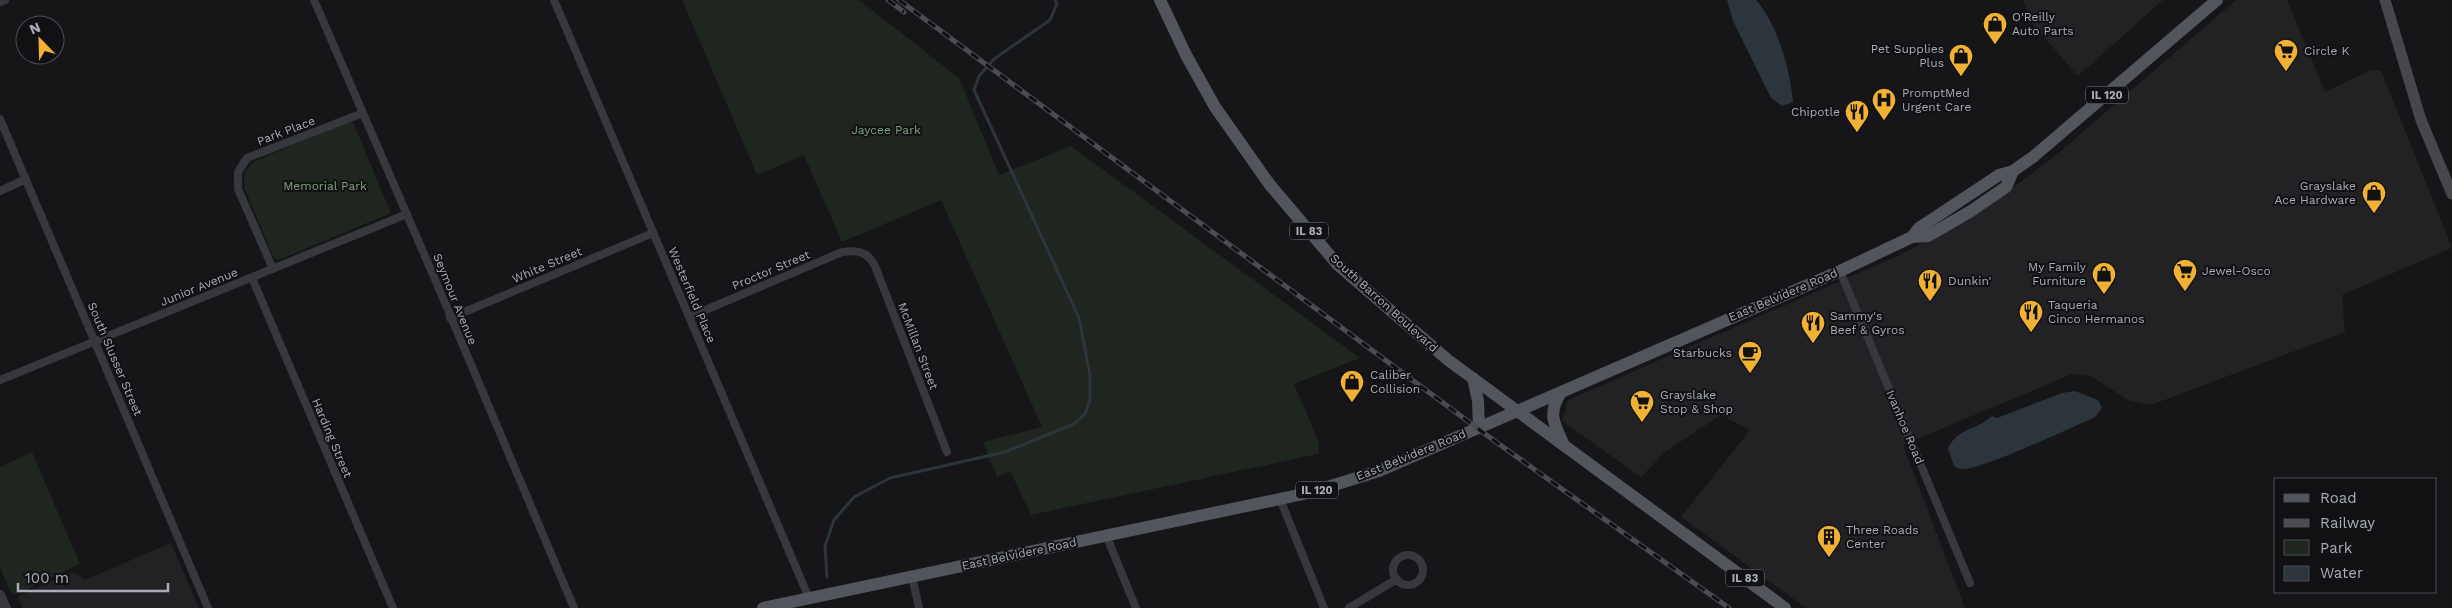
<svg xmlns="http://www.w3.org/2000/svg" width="2452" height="608" viewBox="0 0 2452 608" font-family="'Work Sans',sans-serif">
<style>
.built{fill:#222225}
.green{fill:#1e261f}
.water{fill:#2c353c}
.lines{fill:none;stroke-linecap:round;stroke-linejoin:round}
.stream{stroke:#2c353c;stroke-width:3}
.minor{stroke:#37383d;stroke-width:8}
.tertiary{stroke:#37383d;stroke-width:10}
.secondary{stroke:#45474d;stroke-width:11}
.primary{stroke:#53555c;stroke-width:12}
.rail-casing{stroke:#4a4c52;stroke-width:5}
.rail{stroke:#111113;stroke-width:3;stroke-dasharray:9;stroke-linecap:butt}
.labels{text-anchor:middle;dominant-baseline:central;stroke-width:4;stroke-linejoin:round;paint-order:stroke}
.shield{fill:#111113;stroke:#7b7e86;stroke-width:1}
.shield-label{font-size:11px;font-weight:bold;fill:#a8adb8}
.poi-label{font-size:12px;fill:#a8adb8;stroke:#111113;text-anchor:start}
.park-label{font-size:12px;fill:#7fa381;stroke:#111113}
.street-label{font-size:12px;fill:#a8adb8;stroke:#111113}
</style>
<rect width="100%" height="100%" fill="#161618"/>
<path class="built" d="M2023 0H2163L2078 76 2034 26Z
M2236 0H2287L2325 92 2371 70 2381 71 2452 248 2342 295 2345 332 2151 405 2128 400 2091 376 2072 374 1903 445 1965 608H1806L1681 517 1750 430 1721 415 1665 452 1641 477 1562 421 1568 400 1902 254 1982 210 2050 160Z
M171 543 199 608H22L18 597 65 574 75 573 85 580Z"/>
<path class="green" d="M682 0H859L959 78 999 175 1071 146 1360 358 1294 384 1319 442 1318 454 1031 515 1010 471 997 477 983 442 1042 427 941 200 842 242 804 155 757 175Z
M352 120 391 213 281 259H276L272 254 244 187 245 171 255 161Z
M32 452 80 564 15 595 10 591 0 567V467Z"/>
<path class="water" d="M1727 0H1756C1778 25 1790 69 1793 102L1782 106 1771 98 1733 21Z
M2075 391 2098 400 2102 408 2095 417C2075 426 1977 472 1961 469 1959 469 1957 467 1954 466L1948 448C1959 427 1976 431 1992 416L1997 418 2062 393Z"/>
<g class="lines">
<path class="stream" d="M827 577 825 546 834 520 854 497 890 478 1005 452 1074 424 1085 414 1090 400V375L1079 318 974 90 979 76 994 59 1050 20 1057 4 1055 0"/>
<path class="minor" d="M314 0 437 284 574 608
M554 0 809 598
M0 2 5 0
M0 119 208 608
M0 191 26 179
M273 269 238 189V172L247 158 363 113
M1840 271 1970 583
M252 278 393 608
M689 317 842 252C858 250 867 251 875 266L947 452
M450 318 653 233
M0 380 407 214
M1280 499 1324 608
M1106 535 1136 608
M1393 570a15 15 0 1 1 30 0a15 15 0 1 1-30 0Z
M912 577 919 608
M1349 608 1397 579"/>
<path class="tertiary" d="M0 595 6 608"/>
<path class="secondary" d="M2385 0 2421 120 2452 194"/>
<path class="primary" d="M1160 0 1186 55 1215 107 1270 185 1338 265 1448 360 1785 608
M1912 237 1919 228 1999 175 2013 171 2033 157 2217 0
M1473 378 1478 401 1479 428
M1561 392C1548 413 1553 422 1563 443
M763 608 1308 493 1379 471 1840 271 1912 237 1928 236 1971 211 2006 187 2013 171"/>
<defs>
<path id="rail" d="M888 0 904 12
M899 0 1496 442 1729 608"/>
</defs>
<use href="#rail" class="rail-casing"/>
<use href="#rail" class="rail"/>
</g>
<defs>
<symbol id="shop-pin" viewBox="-11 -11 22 30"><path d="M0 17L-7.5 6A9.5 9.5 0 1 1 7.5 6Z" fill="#f2b134" stroke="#111113"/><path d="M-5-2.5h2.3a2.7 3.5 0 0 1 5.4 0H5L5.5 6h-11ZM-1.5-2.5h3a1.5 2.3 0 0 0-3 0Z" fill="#111"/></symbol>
<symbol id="supermarket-pin" viewBox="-11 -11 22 30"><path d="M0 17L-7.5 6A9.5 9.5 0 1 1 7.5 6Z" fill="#f2b134" stroke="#111113"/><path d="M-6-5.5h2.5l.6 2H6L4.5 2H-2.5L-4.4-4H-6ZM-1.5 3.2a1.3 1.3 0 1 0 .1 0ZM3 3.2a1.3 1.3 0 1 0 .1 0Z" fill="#111"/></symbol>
<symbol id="hospital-pin" viewBox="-11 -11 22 30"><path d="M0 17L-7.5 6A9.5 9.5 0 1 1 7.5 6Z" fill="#f2b134" stroke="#111113"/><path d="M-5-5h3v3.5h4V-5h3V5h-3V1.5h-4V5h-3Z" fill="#111"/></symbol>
<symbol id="restaurant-pin" viewBox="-11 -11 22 30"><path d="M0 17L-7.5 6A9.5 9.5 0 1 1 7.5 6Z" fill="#f2b134" stroke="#111113"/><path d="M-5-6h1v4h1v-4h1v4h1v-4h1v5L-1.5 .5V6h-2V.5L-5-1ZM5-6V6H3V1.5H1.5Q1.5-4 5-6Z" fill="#111"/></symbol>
<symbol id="cafe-pin" viewBox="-11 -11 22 30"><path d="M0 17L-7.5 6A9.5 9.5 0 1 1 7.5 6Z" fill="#f2b134" stroke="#111113"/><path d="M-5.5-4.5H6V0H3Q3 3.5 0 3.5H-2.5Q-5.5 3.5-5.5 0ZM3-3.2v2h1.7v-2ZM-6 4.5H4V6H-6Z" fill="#111"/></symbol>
<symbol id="building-pin" viewBox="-11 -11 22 30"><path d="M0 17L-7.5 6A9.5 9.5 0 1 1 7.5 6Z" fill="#f2b134" stroke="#111113"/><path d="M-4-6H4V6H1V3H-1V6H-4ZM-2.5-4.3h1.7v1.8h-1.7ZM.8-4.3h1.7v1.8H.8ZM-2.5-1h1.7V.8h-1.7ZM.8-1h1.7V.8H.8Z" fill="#111"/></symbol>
</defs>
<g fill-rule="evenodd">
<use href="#shop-pin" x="1981" y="10" width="28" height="38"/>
<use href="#supermarket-pin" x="2272" y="37" width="28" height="38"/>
<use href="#shop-pin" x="1947" y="42" width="28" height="38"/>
<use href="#hospital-pin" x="1870" y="86" width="28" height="38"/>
<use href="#restaurant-pin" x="1843" y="98" width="28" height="38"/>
<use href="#shop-pin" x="2360" y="179" width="28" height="38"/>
<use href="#supermarket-pin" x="2171" y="257" width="28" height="38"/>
<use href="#shop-pin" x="2090" y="260" width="28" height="38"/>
<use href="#restaurant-pin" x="1916" y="267" width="28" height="38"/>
<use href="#restaurant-pin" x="2017" y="298" width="28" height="38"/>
<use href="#restaurant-pin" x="1799" y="309" width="28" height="38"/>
<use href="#cafe-pin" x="1736" y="339" width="28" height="38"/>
<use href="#shop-pin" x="1338" y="368" width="28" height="38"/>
<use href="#supermarket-pin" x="1628" y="388" width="28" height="38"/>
<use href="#building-pin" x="1815" y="523" width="28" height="38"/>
</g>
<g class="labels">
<g class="shield">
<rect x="2086" y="86.5" width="42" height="17" rx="4"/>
<rect x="1290" y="222.5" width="38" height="17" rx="4"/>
<rect x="1296" y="481.5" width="42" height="17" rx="4"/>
<rect x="1726" y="569.5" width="38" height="17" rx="4"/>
</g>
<g class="shield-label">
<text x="2107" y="95">IL 120</text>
<text x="1309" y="231">IL 83</text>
<text x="1317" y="490">IL 120</text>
<text x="1745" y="578">IL 83</text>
</g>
<g class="poi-label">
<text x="2012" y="17">O'Reilly<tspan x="2012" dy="14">Auto Parts</tspan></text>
<text x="1944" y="49" text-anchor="end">Pet Supplies<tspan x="1944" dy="14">Plus</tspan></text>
<text x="2304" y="51">Circle K</text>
<text x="1902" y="93">PromptMed<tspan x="1902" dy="14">Urgent Care</tspan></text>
<text x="1840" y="112" text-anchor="end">Chipotle</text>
<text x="2356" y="186" text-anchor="end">Grayslake<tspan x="2356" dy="14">Ace Hardware</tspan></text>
<text x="2086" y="267" text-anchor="end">My Family<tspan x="2086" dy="14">Furniture</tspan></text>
<text x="2202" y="271">Jewel-Osco</text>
<text x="1948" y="281">Dunkin'</text>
<text x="2048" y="305">Taqueria<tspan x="2048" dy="14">Cinco Hermanos</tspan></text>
<text x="1830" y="316">Sammy's<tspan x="1830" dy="14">Beef &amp; Gyros</tspan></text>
<text x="1732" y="353" text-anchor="end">Starbucks</text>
<text x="1370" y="375">Caliber<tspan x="1370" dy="14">Collision</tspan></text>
<text x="1660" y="395">Grayslake<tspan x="1660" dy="14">Stop &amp; Shop</tspan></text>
<text x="1846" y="530">Three Roads<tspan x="1846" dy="14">Center</tspan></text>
</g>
<g class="park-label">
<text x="886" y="130">Jaycee Park</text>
<text x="325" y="186">Memorial Park</text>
</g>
<g class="street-label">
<text transform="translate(286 131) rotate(-21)">Park Place</text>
<text transform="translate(547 265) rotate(-23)">White Street</text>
<text transform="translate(771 270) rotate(-23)">Proctor Street</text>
<text transform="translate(199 287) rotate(-22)">Junior Avenue</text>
<text transform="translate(692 295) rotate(67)">Westerfield Place</text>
<text transform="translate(1783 295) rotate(-23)">East Belvidere Road</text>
<text transform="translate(455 299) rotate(68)">Seymour Avenue</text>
<text transform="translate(1384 303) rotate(42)">South Barron Boulevard</text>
<text transform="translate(918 346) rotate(69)">McMillan Street</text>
<text transform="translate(115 359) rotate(67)">South Slusser Street</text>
<text transform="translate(1905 427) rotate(67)">Ivanhoe Road</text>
<text transform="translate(332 438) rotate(67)">Harding Street</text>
<text transform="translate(1411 455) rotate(-22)">East Belvidere Road</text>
<text transform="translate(1019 554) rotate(-12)">East Belvidere Road</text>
</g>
</g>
<rect x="2274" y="478" width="162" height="115" fill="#111113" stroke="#4d4f55"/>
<rect x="2284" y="494" width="25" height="8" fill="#53555c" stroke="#4d4f55"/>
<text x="2320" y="503" font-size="15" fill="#a8adb8">Road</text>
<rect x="2284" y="519" width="25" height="8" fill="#4a4c52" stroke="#4d4f55"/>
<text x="2320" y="528" font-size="15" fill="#a8adb8">Railway</text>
<rect x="2284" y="540" width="25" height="15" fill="#1e261f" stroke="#4d4f55"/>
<text x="2320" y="553" font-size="15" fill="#a8adb8">Park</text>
<rect x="2284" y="566" width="25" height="15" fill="#2c353c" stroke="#4d4f55"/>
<text x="2320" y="578" font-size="15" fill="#a8adb8">Water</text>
<g transform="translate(40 40) rotate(337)"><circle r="24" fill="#111113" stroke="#4d4f55"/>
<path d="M0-4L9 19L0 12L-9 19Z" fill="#f2b134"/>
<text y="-8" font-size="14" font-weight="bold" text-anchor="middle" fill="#a8adb8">N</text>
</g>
<path d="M18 583v8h150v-8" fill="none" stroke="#a8adb8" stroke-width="2.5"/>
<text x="25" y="583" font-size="15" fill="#a8adb8" stroke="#111113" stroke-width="4" paint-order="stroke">100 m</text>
</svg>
